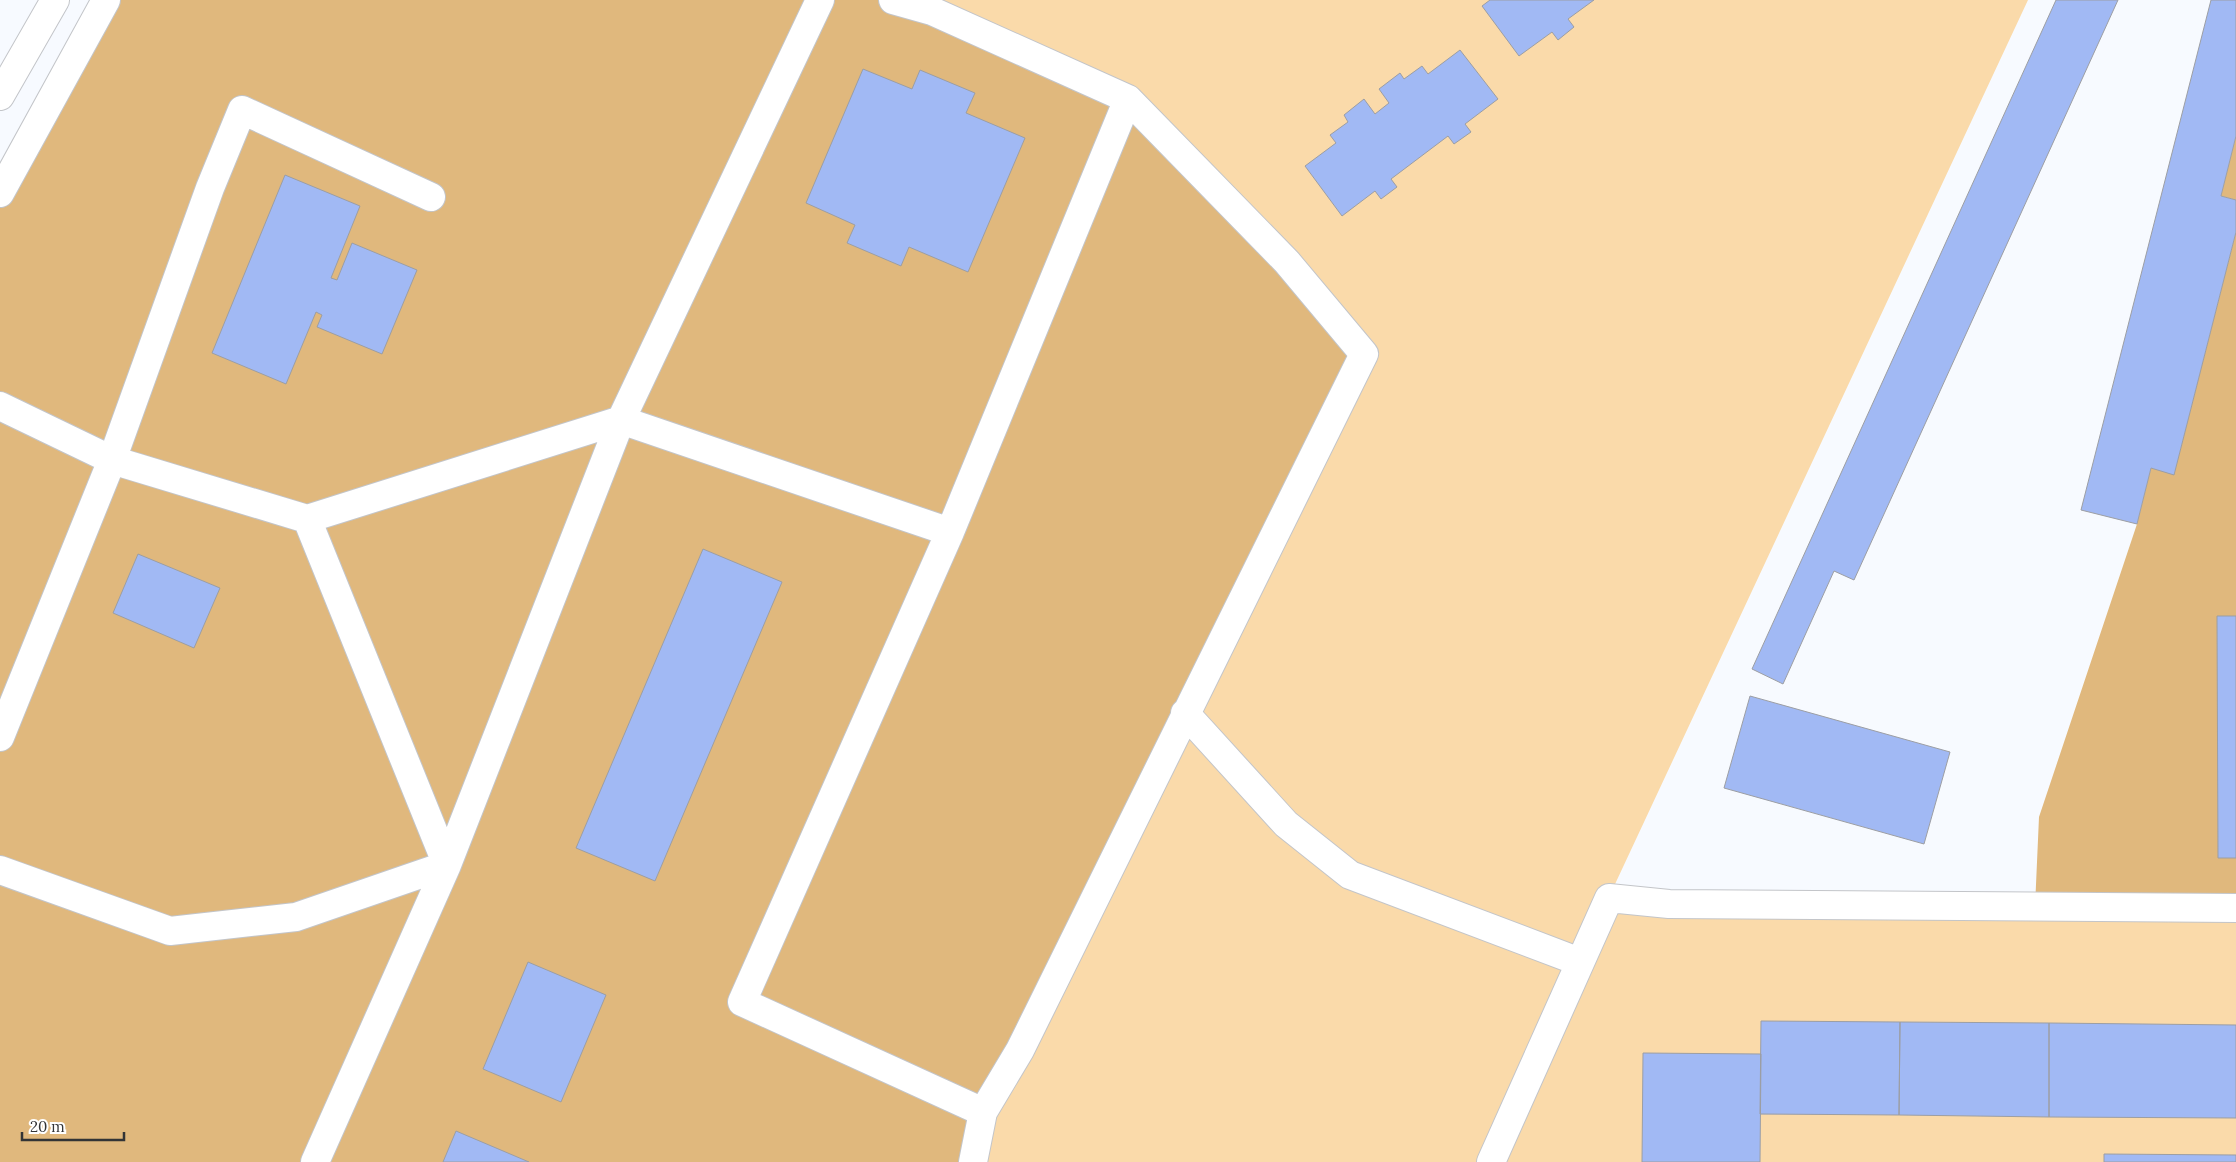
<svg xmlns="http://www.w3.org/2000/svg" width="2236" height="1162" viewBox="0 0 2236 1162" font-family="Lora,serif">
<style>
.green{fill:#fadaaa}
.forest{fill:#e0b87d}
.building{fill:#a1b9f4;stroke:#9c9ea3}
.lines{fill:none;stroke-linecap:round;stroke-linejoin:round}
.minor-casing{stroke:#c3c5c9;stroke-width:30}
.major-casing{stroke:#c3c5c9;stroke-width:30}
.minor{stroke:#fff;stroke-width:28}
.major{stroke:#fff;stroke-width:28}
</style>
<rect width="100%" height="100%" fill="#f7faff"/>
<path class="green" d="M893 0H2028L1609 897 2236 908V1162H973Z"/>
<path class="forest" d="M106 0H893L1128 99 1364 354 973 1162H0V193Z
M2236 136V200L2221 196Z
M2236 232V908L2035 907 2039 817 2137 524 2151 468 2174 474Z"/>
<path class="building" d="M1490 0H1594L1568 19 1574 27 1558 40 1552 32 1519 56 1482 6Z
M2056 0H2118L1854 580 1834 571 1783 684 1752 669Z
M2211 0H2236V136L2221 196 2236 200V232L2174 475 2151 468 2137 524 2081 510Z
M1460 50 1498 99 1465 124 1471 132 1454 144 1448 136 1391 179 1397 187 1381 199 1375 191 1342 216 1305 166 1336 143 1330 135 1348 122 1344 115 1364 99 1375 114 1389 103 1379 89 1400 73 1404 79 1422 66 1428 74Z
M863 69 912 89 920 70 975 93 966 113 1025 138 968 272 909 247 901 266 847 243 855 225 806 203Z
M285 175 360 206 331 278 337 280 352 243 417 270 382 354 317 327 322 315 316 312 286 384 212 353Z
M703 549 782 582 655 881 576 848Z
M138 554 220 588 194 648 113 613Z
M2217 616H2236V858H2218Z
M1750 696 1950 752 1924 844 1724 788Z
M528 962 606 995 561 1102 483 1069Z
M1761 1021 1900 1022 1899 1115 1760 1114Z
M1900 1022 2049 1023V1117L1899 1115Z
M2049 1023 2236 1025V1118L2049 1117Z
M1643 1053 1761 1054 1760 1162H1642Z
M456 1131 529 1162H443Z
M2104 1154 2236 1155V1162H2104Z"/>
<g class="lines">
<defs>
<path id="minor" d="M893 0 932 11 1128 99 1287 262 1364 354 1020 1050 983 1112 973 1162
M0 193 106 0
M0 406 112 460 307 519 621 420 950 532
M1185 713 1286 824 1350 875 1580 962
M0 737 112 460 210 188 242 110 431 197
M0 870 170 931 296 917 447 865 307 519
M983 1112 742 1002 950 532 1128 99
M315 1162 447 865 621 420 820 0
M1491 1162 1609 898 1669 904 2236 908"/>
<path id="major" d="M0 96 55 0"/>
</defs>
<use href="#minor" class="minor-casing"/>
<use href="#major" class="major-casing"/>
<use href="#minor" class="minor"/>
<use href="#major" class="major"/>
</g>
<path d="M22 1132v8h102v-8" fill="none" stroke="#333436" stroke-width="2.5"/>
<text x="30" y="1132" font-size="15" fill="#333436" stroke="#ffffff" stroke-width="4" paint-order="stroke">20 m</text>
</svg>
